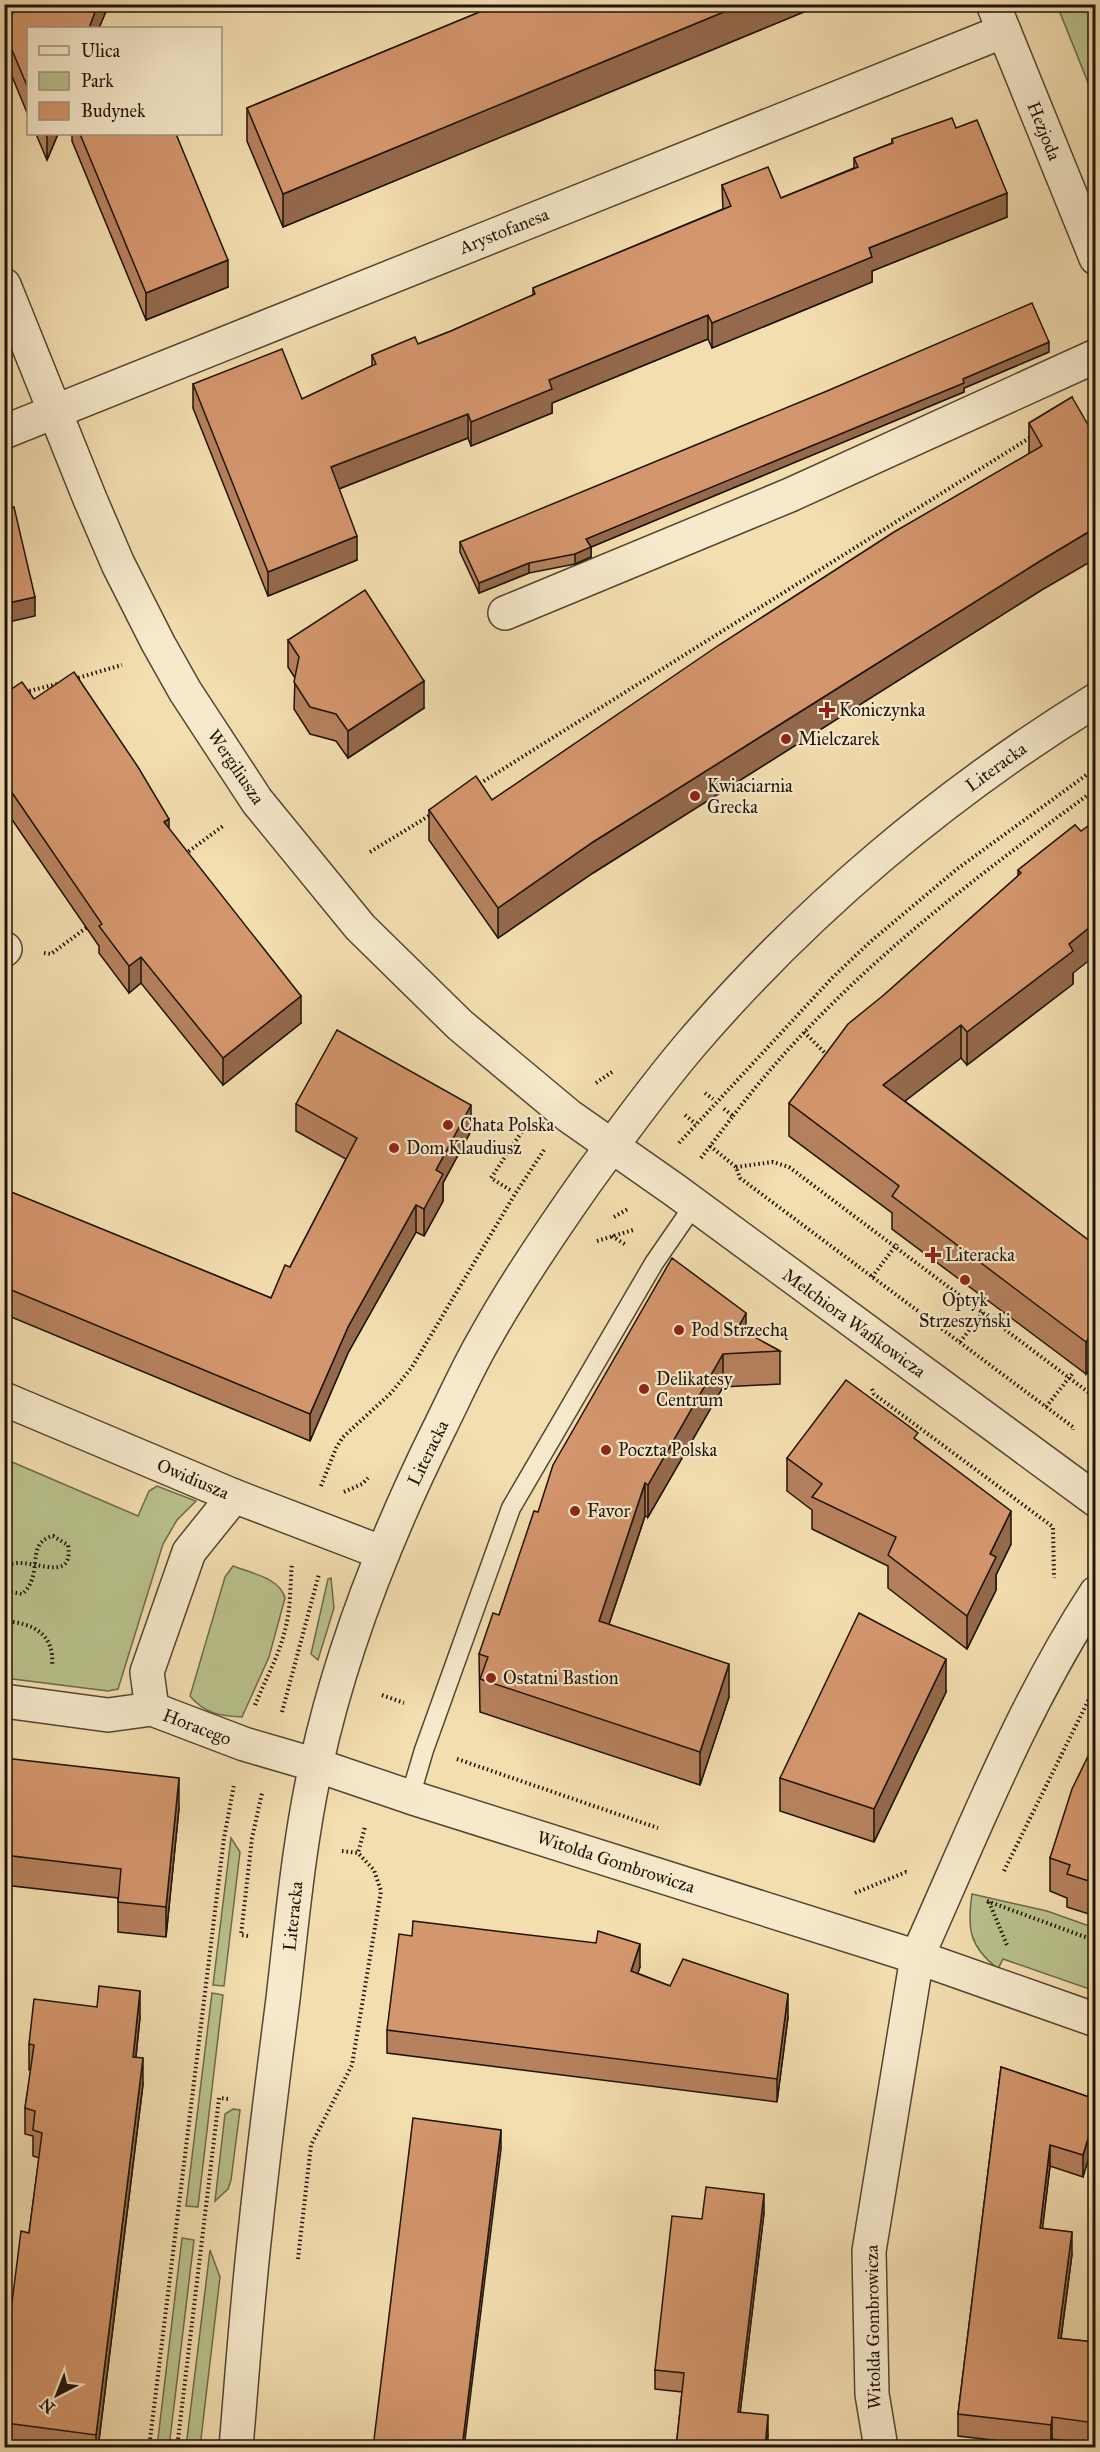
<svg xmlns="http://www.w3.org/2000/svg" width="1100" height="2452" font-family="'IM FELL Great Primer',serif">
<rect width="100%" height="100%" fill="#f3deb0"/>
<filter id="stains"><feTurbulence type="fractalNoise" baseFrequency=".00333" numOctaves="4"/><feColorMatrix values="0 0 0 0 .2 0 0 0 0 .09 0 0 0 0 .02 0 0 0 .5 -.17"/></filter>
<radialGradient id="worn" r=".72"><stop offset=".6" stop-color="#630" stop-opacity="0"/><stop offset="1" stop-color="#630" stop-opacity=".3"/></radialGradient>
<g fill="#b9c28d" stroke="#6c6a4b" stroke-width="1.5">
<polygon points="1057,5 1095,5 1095,100"/>
<polygon points="5,1459 138,1516 149,1491 157,1486 196,1501 177,1520 163,1544 118,1689 108,1691 5,1678"/>
<path d="M233 1566C251 1573 280 1578 285 1598L269 1657 242 1717C221 1716 205 1714 190 1696L225 1577Z"/>
<polygon points="331,1578 334,1608 318,1660 311,1654 328,1579"/>
<polygon points="231,1838 240,1852 224,1986 213,1985"/>
<path d="M972 1894 1047 1911 1095 1928V1991L1003 1959 998 1969C969 1946 967 1929 972 1894Z"/>
<polygon points="212,1993 223,1995 198,2207 186,2206"/>
<polygon points="233,2109 240,2110 231,2180 228,2189 215,2201 225,2114"/>
<polygon points="182,2238 194,2240 169,2447 157,2447"/>
<polygon points="210,2250 220,2277 200,2447 186,2447"/>
</g>
<g fill="none" stroke-linecap="round" stroke-linejoin="round">
<g stroke="#534633" stroke-width="21">
<polyline id="service" points="410,1797 424,1750 511,1508 654,1263 694,1205"/>
</g>
<g stroke="#534633" stroke-width="36">
<g id="minor">
<polyline points="993,4 1096,258"/>
<polyline points="4,285 90,499 118,564 158,643 185,691 257,801 360,927 460,1025 569,1116 676,1191 1096,1500"/>
<polyline points="4,432 1004,31"/>
<polyline points="505,613 790,495 1096,356"/>
<polyline points="4,950 5,949"/>
<polyline points="4,1399 234,1496 383,1553"/>
<path d="M1096 1593C1022 1706 972 1835 917 1957L1096 2020"/>
<polyline points="4,1701 108,1715 152,1709 244,1744 316,1765 410,1797 917,1957 869,2251 872,2394 881,2448"/>
<polyline points="152,1709 147,1672 189,1552 234,1496"/>
</g>
</g>
<g stroke="#534633" stroke-width="36">
<path id="tertiary" d="M236 2448C242 2376 247 2304 255 2233 263 2155 273 2077 283 1999 292 1921 299 1842 316 1765 341 1649 386 1536 439 1429 454 1399 468 1367 485 1338 515 1284 550 1233 585 1183 619 1136 653 1089 691 1044 806 910 945 793 1096 700"/>
</g>
<g stroke="#1e1309" stroke-width="4" stroke-dasharray="1.5 3" stroke-linecap="butt">
<polyline points="74,679 122,665"/>
<polyline points="25,692 61,683"/>
<polyline points="476,786 1031,437"/>
<polyline points="370,852 432,814"/>
<polyline points="185,854 223,826"/>
<polyline points="44,953 51,954 90,925"/>
<polyline points="804,1032 829,1057"/>
<polyline points="596,1083 612,1072"/>
<polyline points="705,1093 713,1099"/>
<polyline points="685,1115 696,1124"/>
<path d="M733 1116C834 983 962 887 1096 789"/>
<polyline points="679,1143 832,978 870,942 957,869 1096,768"/>
<polyline points="710,1146 736,1167 740,1178 1073,1427 1073,1430"/>
<polyline points="701,1158 733,1116 723,1108"/>
<polyline points="736,1167 773,1162 789,1167 1096,1398"/>
<polyline points="510,1190 491,1178 523,1130"/>
<polyline points="614,1217 628,1209"/>
<polyline points="612,1236 626,1245"/>
<polyline points="597,1241 633,1230"/>
<polyline points="872,1277 897,1244"/>
<polyline points="960,1342 985,1310"/>
<polyline points="872,1389 874,1394 1053,1527 1054,1578"/>
<polyline points="1046,1407 1072,1374"/>
<polyline points="321,1486 336,1448 343,1437 391,1393 412,1367 515,1194 544,1150"/>
<polyline points="344,1492 362,1484 368,1478"/>
<path d="M4 1568C22 1550 75 1590 68 1545L53 1536C24 1543 45 1575 22 1594L11 1592 4 1587"/>
<path d="M4 1621C33 1623 55 1634 52 1666"/>
<polyline points="382,1695 404,1703"/>
<path d="M255 1705C265 1680 279 1656 285 1630 291 1608 290 1585 292 1563"/>
<polyline points="282,1712 319,1574"/>
<polyline points="457,1759 658,1828"/>
<polyline points="342,1851 358,1853 365,1827"/>
<polyline points="1004,1871 1096,1685"/>
<polyline points="855,1893 906,1872 909,1873"/>
<polyline points="987,1901 1096,1941"/>
<polyline points="989,1902 1007,1945"/>
<polyline points="248,1936 241,1935 252,1838 262,1793"/>
<polyline points="298,2259 311,2145 352,2065 381,1891 374,1870 358,1853"/>
<polyline points="149,2448 224,1838 234,1785"/>
<polyline points="177,2448 219,2098 229,2099"/>
</g>
<use href="#service" stroke="#f7eacc" stroke-width="18"/>
<use href="#minor" stroke="#f7eacc" stroke-width="33"/>
<use href="#tertiary" stroke="#f7eacc" stroke-width="33"/>
</g>
<g fill="#b6815e" stroke="#1e1309" stroke-width="1.5">
<polygon points="109,4 99,28 28,28 28,115 4,57 4,17 13,13"/>
<polygon points="499,4 823,4 283,227 247,141 247,108"/>
<polygon points="956,128 1007,217 872,271 872,282 712,348 708,339 552,403 552,413 471,446 468,438 339,489 357,560 268,596 193,408 193,384 302,399 372,366 372,355 418,344 451,331 533,295 533,288 723,209 722,185 781,198 854,168 854,158 892,143 892,139"/>
<polygon points="36,134 58,134 47,160"/>
<polygon points="72,134 176,134 228,287 146,320 72,141"/>
<polygon points="1049,352 964,388 964,392 591,547 591,557 575,564 529,573 479,593 460,552 460,542"/>
<polygon points="1072,397 1040,591 593,873 498,938 429,840 429,810 492,800 1029,454 1029,423"/>
<polygon points="288,640 424,708 348,758 336,741 310,734 294,709 295,678 288,667"/>
<polygon points="4,694 34,699 169,829 301,1023 223,1085 141,983 129,993 99,953 99,946 4,808"/>
<polygon points="1075,825 1073,984 967,1065 961,1058 905,1101 1095,1245 1095,1365 1094,1364 1086,1374 892,1229 892,1213 789,1136 789,1103 885,994 1018,876 1018,870"/>
<polygon points="296,1104 471,1131 443,1183 443,1201 424,1236 416,1232 348,1353 310,1441 4,1314 4,1189 271,1298 290,1267 346,1159 296,1131"/>
<polygon points="746,1333 780,1351 780,1384 723,1387 648,1517 645,1516 609,1624 729,1697 700,1785 480,1712 479,1654 499,1615 538,1512"/>
<polygon points="918,1441 1011,1544 996,1575 996,1590 967,1649 888,1588 888,1566 812,1529 812,1510 787,1491 787,1458"/>
<polygon points="946,1692 874,1842 780,1811 780,1778"/>
<polygon points="1095,1742 1095,1916 1067,1907 1067,1898 1050,1891 1050,1858"/>
<polygon points="4,1758 179,1808 166,1937 118,1932 118,1898 4,1885"/>
<polygon points="640,1967 637,1973 670,1986 788,2017 777,2102 387,2053 387,2030"/>
<polygon points="140,2017 136,2057 143,2084 98,2448 6,2448 6,2426 4,2426 4,2366 29,2233 39,2158 33,2156 33,2136 25,2134 25,2108 31,2070 29,2070 29,2044"/>
<polygon points="1001,2067 1095,2099 1083,2177 1050,2166 1042,2229 1072,2254 1061,2339 1095,2342 1095,2444 1052,2439 1051,2447 958,2436 958,2414"/>
<polygon points="764,2213 740,2412 768,2434 767,2448 676,2448 682,2392 655,2389 655,2370 702,2219"/>
</g>
<g fill="#94694c" stroke="#1e1309" stroke-width="1.5">
<polygon points="98,4 109,4 99,28 89,28"/>
<polygon points="743,4 823,4 283,227 283,194"/>
<polygon points="47,134 58,134 47,160"/>
<polygon points="1007,193 1007,217 872,271 872,282 712,348 712,323 869,248"/>
<polygon points="228,260 228,287 146,320 146,293"/>
<polygon points="708,315 708,339 552,403 552,413 471,446 471,422 549,380"/>
<polygon points="1049,342 1049,352 964,388 964,392 591,547 591,557 575,564 575,554 586,539"/>
<polygon points="468,414 468,438 331,492 331,467"/>
<polygon points="1095,528 1095,559 1040,591 593,873 498,938 498,908 593,842 1040,561"/>
<polygon points="357,536 357,560 268,596 268,572"/>
<polygon points="529,563 529,573 479,593 479,583"/>
<polygon points="35,597 35,616 4,623 4,604"/>
<polygon points="424,681 424,708 348,758 348,731"/>
<polygon points="169,819 169,846 164,822"/>
<polygon points="1095,923 1095,956 1073,973 1073,984 967,1065 967,1032 1069,944"/>
<polygon points="141,957 141,983 129,993 129,966"/>
<polygon points="301,996 301,1023 223,1085 223,1058"/>
<polygon points="961,1025 961,1058 883,1118 883,1085"/>
<polygon points="471,1105 471,1131 443,1183 443,1201 424,1236 424,1209 436,1170"/>
<polygon points="416,1205 416,1232 348,1353 310,1441 310,1414 348,1327"/>
<polygon points="746,1313 746,1346 738,1328"/>
<polygon points="1094,1331 1094,1364 1086,1374 1086,1342"/>
<polygon points="723,1354 723,1387 648,1517 648,1485"/>
<polygon points="645,1483 645,1516 599,1654 599,1621"/>
<polygon points="1011,1511 1011,1544 996,1575 996,1590 967,1649 967,1616 990,1554"/>
<polygon points="946,1659 946,1692 874,1842 874,1809"/>
<polygon points="729,1664 729,1697 700,1785 700,1752"/>
<polygon points="179,1778 179,1808 166,1937 166,1907"/>
<polygon points="640,1944 640,1967 631,1994 631,1971"/>
<polygon points="140,1991 140,2017 133,2083 133,2057"/>
<polygon points="788,1994 788,2017 777,2102 777,2079"/>
<polygon points="143,2058 143,2084 98,2448 96,2448 96,2435"/>
<polygon points="1095,2116 1095,2138 1083,2177 1083,2155"/>
<polygon points="501,2130 501,2149 464,2448 462,2448"/>
<polygon points="1050,2145 1050,2166 1040,2250 1040,2228"/>
<polygon points="764,2194 764,2213 738,2431 738,2412"/>
<polygon points="1072,2232 1072,2254 1058,2360 1058,2338"/>
<polygon points="768,2415 768,2434 767,2448 765,2448"/>
<polygon points="1052,2417 1052,2439 1051,2447 1051,2425"/>
</g>
<g fill="#d4966d" stroke="#1e1309" stroke-width="1.5">
<polygon points="17,4 98,4 89,28 28,28 28,88 4,31 4,17 13,13"/>
<polygon points="499,4 743,4 283,194 247,108"/>
<polygon points="952,118 956,128 977,120 1007,193 869,248 872,257 712,323 708,315 549,380 552,389 471,422 468,414 331,467 357,536 268,572 193,384 282,349 302,399 376,364 372,355 415,337 418,344 451,331 535,294 533,288 731,206 722,185 768,167 781,198 858,167 854,158 893,143 892,139"/>
<polygon points="80,134 176,134 228,260 146,293"/>
<polygon points="1032,303 1049,342 963,379 964,383 586,539 591,547 575,554 529,563 479,583 460,542 827,391"/>
<polygon points="1072,397 1095,437 1095,528 1040,561 593,842 498,908 429,810 476,776 492,800 719,645 894,532 1042,446 1029,423"/>
<polygon points="14,507 35,597 4,604 4,509"/>
<polygon points="365,590 424,681 348,731 336,714 310,707 294,682 299,657 288,640"/>
<polygon points="74,672 138,767 169,819 164,822 301,996 223,1058 141,957 129,966 99,926 102,924 4,781 4,694 22,682 34,699"/>
<polygon points="1095,821 1095,923 1069,944 1073,951 967,1032 961,1025 883,1085 1095,1245 1095,1332 1094,1331 1086,1342 892,1196 899,1186 789,1103 848,1024 885,994 1021,873 1018,870 1075,825 1081,831"/>
<polygon points="337,1030 471,1105 436,1170 443,1174 424,1209 416,1205 348,1327 310,1414 4,1287 4,1189 271,1298 285,1265 290,1267 357,1138 296,1104"/>
<polygon points="672,1258 746,1313 738,1328 780,1351 723,1354 648,1485 645,1483 599,1621 729,1664 700,1752 480,1679 488,1657 479,1654 493,1613 499,1615 534,1511 538,1512 553,1465"/>
<polygon points="846,1380 918,1433 914,1438 1011,1511 990,1554 996,1557 967,1616 888,1555 896,1537 812,1497 822,1484 787,1458"/>
<polygon points="859,1613 946,1659 874,1809 780,1778"/>
<polygon points="1095,1742 1095,1883 1067,1874 1070,1865 1050,1858 1072,1789"/>
<polygon points="4,1758 179,1778 166,1907 118,1902 121,1869 4,1855"/>
<polygon points="413,1921 596,1943 598,1931 640,1944 631,1971 670,1986 683,1959 788,1994 777,2079 387,2030 399,1934 412,1936"/>
<polygon points="99,1986 140,1991 133,2057 143,2058 96,2435 6,2423 9,2400 4,2400 4,2366 21,2231 29,2233 42,2133 33,2130 35,2111 25,2108 34,2045 29,2044 34,1999 97,2007"/>
<polygon points="1001,2067 1095,2099 1095,2116 1083,2155 1050,2145 1040,2228 1072,2232 1058,2338 1095,2342 1095,2423 1052,2417 1051,2425 958,2414"/>
<polygon points="413,2118 501,2130 462,2448 373,2448"/>
<polygon points="706,2187 764,2194 738,2412 768,2415 765,2448 676,2448 684,2373 655,2370 672,2216 702,2219"/>
</g>
<g fill="#8f2418" stroke="#f7eacc" stroke-width="2">
<path d="M824 701h6v6h6v6h-6v6h-6v-6h-6v-6h6z"/>
<circle cx="786" cy="739" r="6"/>
<circle cx="695" cy="796" r="6"/>
<circle cx="448" cy="1125" r="6"/>
<circle cx="394" cy="1148" r="6"/>
<path d="M930 1246h6v6h6v6h-6v6h-6v-6h-6v-6h6z"/>
<circle cx="965" cy="1280" r="6"/>
<circle cx="679" cy="1330" r="6"/>
<circle cx="644" cy="1389" r="6"/>
<circle cx="606" cy="1450" r="6"/>
<circle cx="575" cy="1511" r="6"/>
<circle cx="491" cy="1678" r="6"/>
</g>
<g text-anchor="middle" stroke-width="4.5" stroke-linejoin="round" paint-order="stroke">
<g font-size="18" fill="#1e1309" stroke="#f7eacc">
<text transform="translate(1044 131) rotate(68)" y="6">Hezjoda</text>
<text transform="translate(504 231) rotate(-22)" y="6">Arystofanesa</text>
<text transform="translate(236 767) rotate(56)" y="6">Wergiliusza</text>
<text transform="translate(996 767) rotate(-36)" y="6">Literacka</text>
<text transform="translate(854 1323) rotate(36)" y="6">Melchiora Wańkowicza</text>
<text transform="translate(428 1453) rotate(-64)" y="6">Literacka</text>
<text transform="translate(193 1479) rotate(23)" y="6">Owidiusza</text>
<text transform="translate(197 1727) rotate(21)" y="6">Horacego</text>
<text transform="translate(616 1862) rotate(18)" y="6">Witolda Gombrowicza</text>
<text transform="translate(293 1916) rotate(-84)" y="6">Literacka</text>
<text transform="translate(873 2327) rotate(-91)" y="6">Witolda Gombrowicza</text>
</g>
<g font-size="18" fill="#1e1309" stroke="#f7eacc" text-anchor="start">
<text x="839" y="716">Koniczynka</text>
<text x="798" y="745">Mielczarek</text>
<text x="707" y="792">Kwiaciarnia<tspan x="707" dy="21">Grecka</tspan></text>
<text x="460" y="1131">Chata Polska</text>
<text x="406" y="1154">Dom Klaudiusz</text>
<text x="945" y="1261">Literacka</text>
<text x="965" y="1306" text-anchor="middle">Optyk<tspan x="965" dy="21">Strzeszyński</tspan></text>
<text x="691" y="1336">Pod Strzechą</text>
<text x="656" y="1385">Delikatesy<tspan x="656" dy="21">Centrum</tspan></text>
<text x="618" y="1456">Poczta Polska</text>
<text x="587" y="1517">Favor</text>
<text x="503" y="1684">Ostatni Bastion</text>
</g>
</g>
<rect width="1100" height="2452" fill="none" stroke="#f3deb0" stroke-width="24"/>
<rect x="6" y="6" width="1088" height="2440" fill="none" stroke="#1e1309" stroke-width="3"/>
<rect x="12" y="12" width="1076" height="2428" fill="none" stroke="#1e1309" stroke-width="1.5"/>
<rect x="27" y="27" width="195" height="108" fill="#f7eacc" stroke="#a0947e" stroke-width="1.5"/>
<rect x="39" y="46" width="30" height="9" fill="#f7eacc" stroke="#a0947e" stroke-width="1.5"/>
<text x="81" y="57" font-size="18" fill="#1e1309">Ulica</text>
<rect x="39" y="72" width="30" height="18" fill="#b9c28d" stroke="#a0947e" stroke-width="1.5"/>
<text x="81" y="87" font-size="18" fill="#1e1309">Park</text>
<rect x="39" y="102" width="30" height="18" fill="#d4966d" stroke="#a0947e" stroke-width="1.5"/>
<text x="81" y="117" font-size="18" fill="#1e1309">Budynek</text>
<g transform="translate(57 2395) rotate(222)" stroke="#f7eacc" stroke-width="4.5" paint-order="stroke">
<path d="M0-4.5L10 22L0 15L-10 22Z" fill="#1e1309"/>
<text y="-9" font-size="16" font-weight="bold" text-anchor="middle" fill="#1e1309">N</text>
</g>
<rect width="100%" height="100%" filter="url(#stains)"/>
<rect width="100%" height="100%" fill="url(#worn)"/>
</svg>
